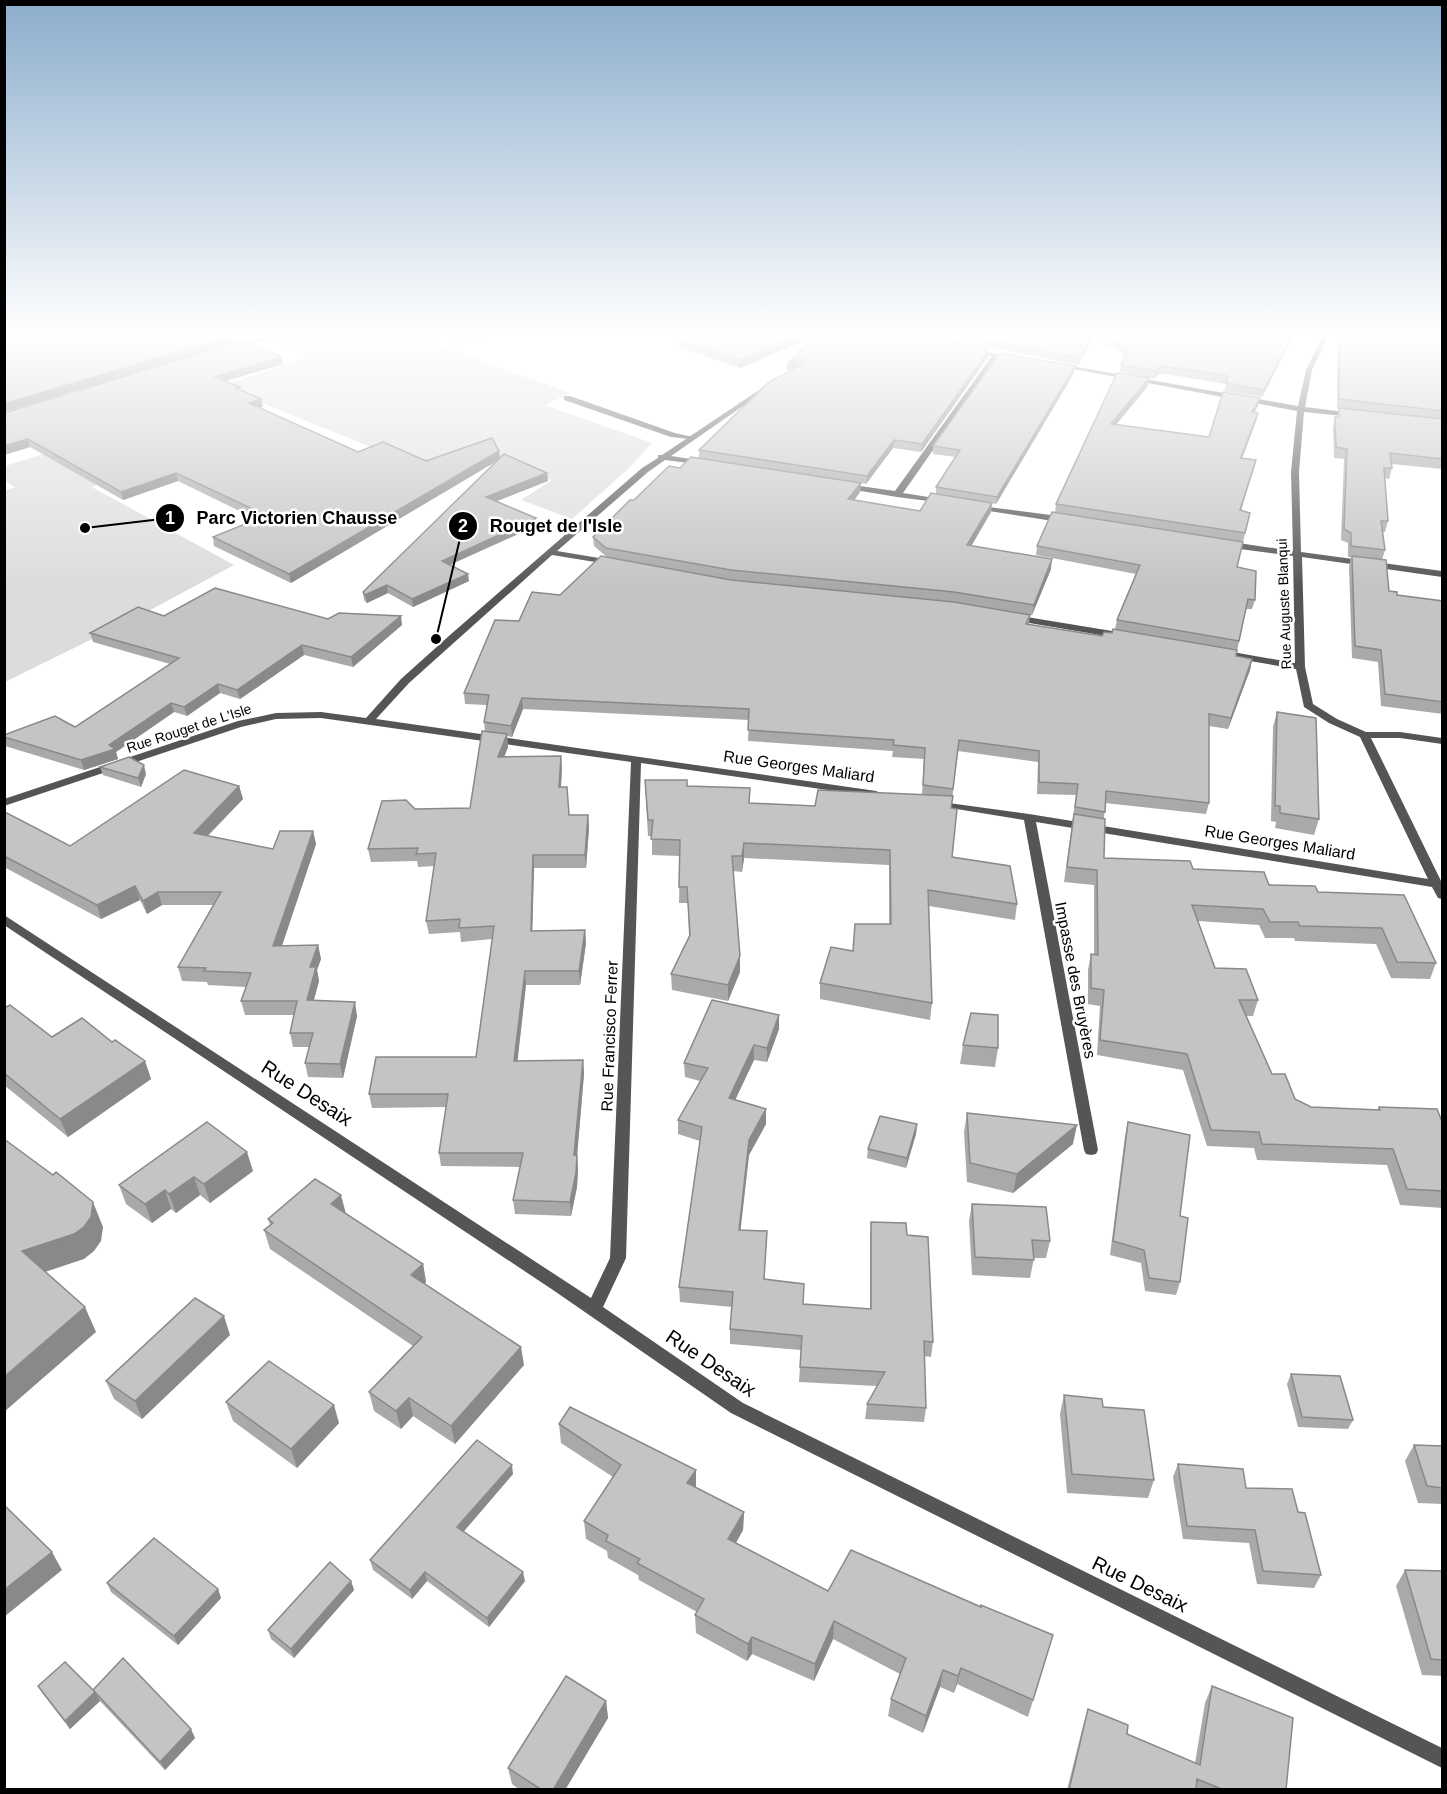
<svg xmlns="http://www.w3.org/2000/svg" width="1447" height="1794" font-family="Arial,sans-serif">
<rect width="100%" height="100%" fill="#fff"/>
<g fill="#dcdcdc">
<polygon points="286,337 417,337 570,393 545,405 652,443 629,468 572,519 521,500 552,480 477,451 425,469 221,386 308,357 273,341"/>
<polygon points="62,448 117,477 92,487 234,565 139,616 5,682 4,491 15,487 5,481 5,466"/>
</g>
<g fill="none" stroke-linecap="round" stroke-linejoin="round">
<polygon fill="#555" fill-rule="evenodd" points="564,396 570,396 675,433 693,437 689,439 671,437 564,400"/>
<g fill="#555" fill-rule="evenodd">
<polygon points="262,337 273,337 236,349 233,347"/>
<polygon points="1322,337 1328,337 1312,370 1305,407 1353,413 1357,415 1353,417 1304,412 1299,472 1301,552 1442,571 1442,577 1302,557 1305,667 1313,704 1337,719 1366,732 1400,732 1442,738 1442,744 1400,738 1371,738 1442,883 1442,899 1438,898 1432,887 1036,822 1098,1150 1096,1154 1091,1155 1086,1154 1084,1150 1024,820 938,806 934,805 932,803 934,801 1029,814 1428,879 1360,737 1329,723 1304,707 1296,669 1221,656 1216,653 1221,650 1295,663 1293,556 1225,547 1221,544 1225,541 1293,551 1291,472 1297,411 1057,366 1060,364 1298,406 1306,370"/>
<polygon points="974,349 1016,358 1013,360 998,357 903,493 941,499 945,501 944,503 897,497 843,488 842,486 846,484 895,491 992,356 972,352 971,351"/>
<polygon points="774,380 779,381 671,456 704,461 704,465 665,460 648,472 557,551 611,560 614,561 614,565 552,555 409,683 376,719 876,791 882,794 876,797 641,763 626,1258 603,1307 743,1403 1442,1748 1442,1768 731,1413 553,1290 4,925 4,915 591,1298 610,1258 631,762 321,718 276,719 241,727 4,806 4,799 238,721 276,713 321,712 366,718 401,679 450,635 642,468 658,458 658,455 662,455"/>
<polygon points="973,505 1066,517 1070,520 1066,523 976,509 972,507"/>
<polygon points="1014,615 1118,632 1123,635 1118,638 1011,620 1009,618"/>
</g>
</g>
<g fill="#a9a9a9">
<polygon points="451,337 487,337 469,343"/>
<polygon points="672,337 813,337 740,368 678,347 678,340 680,340"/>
<polygon points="814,337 988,357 921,452 893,448 866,484 861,483 860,492 854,500 920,511 936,494 936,487 956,457 933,454 933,446 1074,373 996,504 992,503 991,512 971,546 1051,569 1032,615 1030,615 1029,624 1102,636 1112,633 1115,629 1117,620 1136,574 1036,555 1037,546 1055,513 1056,504 1117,373 1148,386 1116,424 1209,437 1258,406 1254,412 1258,413 1256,421 1242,458 1256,460 1241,511 1250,513 1237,567 1255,600 1252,609 1246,609 1236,656 1252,659 1250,670 1228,729 1209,726 1209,803 1206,814 1105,803 1104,819 1104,858 1193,869 1269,885 1318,892 1404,895 1436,963 1430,979 1391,978 1376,944 1295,941 1294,938 1265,938 1259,925 1198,921 1215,968 1258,1000 1253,1016 1246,1016 1272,1074 1295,1099 1311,1107 1377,1110 1379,1107 1443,1124 1443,1208 1400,1205 1387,1165 1257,1160 1254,1148 1207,1146 1183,1070 1097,1055 1100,1006 1088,1004 1088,970 1091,954 1094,954 1094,885 1064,882 1076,795 1037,794 1038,762 958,751 951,808 952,857 1017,904 1015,920 929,906 932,1003 930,1020 820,999 820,983 853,951 889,924 889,865 744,858 742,872 733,871 740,972 728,1001 672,990 671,974 689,936 688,903 679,903 680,856 652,855 652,836 648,836 645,780 687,786 750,788 749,803 815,806 922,795 924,759 892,757 893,751 748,741 749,720 523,709 512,737 507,736 508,747 504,757 562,768 561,787 569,815 588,815 589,828 586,868 534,868 532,931 585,930 586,943 580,985 526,985 517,1061 583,1060 584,1074 577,1155 578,1169 577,1187 571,1216 515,1214 513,1200 520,1167 441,1166 439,1153 446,1107 372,1108 369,1094 476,1057 492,939 461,942 460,932 429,934 426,921 434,866 418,867 417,861 371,862 368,849 415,809 470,808 485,731 484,722 487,705 465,704 464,693 519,621 560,595 607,557 594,546 593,537 634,500 680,468 699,458 699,450 799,366 787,371 787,364"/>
<polygon points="937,337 1293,337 1262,397 1224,391 1226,384 1166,374 1158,374 1155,379 1120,372 1121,365 1126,355 1094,338 1078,365"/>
<polygon points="1337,337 1443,337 1443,469 1391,464 1392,468 1389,479 1385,478 1388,521 1385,532 1383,532 1385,550 1382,560 1389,591 1397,595 1443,601 1443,714 1381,706 1378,662 1352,658 1349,567 1351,557 1348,557 1348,543 1341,540 1344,459 1334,458 1333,427 1339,409 1337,408"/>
<polygon points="283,364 226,381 241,390 261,399 263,407 259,408 358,452 426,461 499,451 500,459 547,473 548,481 495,501 536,518 536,526 450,565 469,581 413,607 388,593 367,603 364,600 363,592 497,461 291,583 214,546 213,537 257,520 256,519 178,481 123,500 30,447 4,455 4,413"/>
<polygon points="164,616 328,619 402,625 353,667 304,655 240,699 220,693 187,716 174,712 116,752 118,759 84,770 5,746 4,735 75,727 170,664 93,642 90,633"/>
<polygon points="1277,712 1319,819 1314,835 1275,828 1276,822 1271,821 1273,727"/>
<polygon points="100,767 146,774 141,787 103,775"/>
<polygon points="239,786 243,799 208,836 273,849 313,831 316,844 282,946 318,945 321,959 317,970 319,981 314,1000 357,1016 343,1078 308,1077 305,1063 309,1047 293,1047 290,1033 294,1015 245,1015 241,1001 246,987 208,985 207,982 182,981 178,967 213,905 162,905 147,914 140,900 101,919 4,867 4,814 70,846"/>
<polygon points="4,1008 52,1037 112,1042 145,1061 151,1079 68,1137 4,1085"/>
<polygon points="779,1015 779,1029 767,1062 754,1060 735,1100 766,1124 749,1155 740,1230 767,1231 764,1279 803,1304 870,1309 870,1237 871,1222 907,1235 933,1342 931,1357 924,1356 926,1408 924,1422 865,1419 867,1404 877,1386 799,1382 801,1350 730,1344 730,1329 732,1307 680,1302 679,1287 700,1141 678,1134 678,1120 700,1081 685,1077 684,1063"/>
<polygon points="963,1045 998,1048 995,1067 960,1064"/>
<polygon points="967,1113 1073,1144 1013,1193 967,1182 964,1132"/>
<polygon points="1128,1122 1180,1282 1176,1295 1145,1291 1141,1263 1110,1255 1125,1136"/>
<polygon points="917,1124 916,1134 906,1168 867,1158 868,1149"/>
<polygon points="253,1171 210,1203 200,1195 176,1213 171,1209 152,1223 126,1204 119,1185"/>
<polygon points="972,1204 1050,1241 1046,1258 1034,1258 1030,1278 972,1275 969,1221"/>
<polygon points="346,1214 423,1264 426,1282 425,1284 524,1365 455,1444 413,1416 401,1429 374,1411 369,1392 413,1346 270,1249 264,1230 270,1225 268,1219"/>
<polygon points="230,1335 142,1419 114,1399 106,1381"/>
<polygon points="1291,1374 1353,1420 1348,1429 1298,1427 1287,1384"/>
<polygon points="1064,1395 1103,1407 1154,1480 1148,1498 1067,1493 1060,1414"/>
<polygon points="226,1402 339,1423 297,1468 233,1421"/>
<polygon points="559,1424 696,1470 696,1487 744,1512 743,1530 736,1543 828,1591 981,1607 1053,1635 1028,1717 957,1684 954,1693 940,1687 923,1733 888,1716 891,1699 900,1674 833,1639 814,1681 752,1654 747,1661 696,1633 695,1615 697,1612 639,1580 638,1575 608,1558 607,1551 586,1539 584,1521 613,1477 561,1443"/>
<polygon points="1414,1445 1443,1446 1443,1504 1418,1503 1405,1461"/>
<polygon points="1178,1464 1246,1488 1321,1575 1314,1588 1257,1584 1249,1543 1183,1539 1173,1477"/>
<polygon points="513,1474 463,1532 525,1581 489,1627 427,1581 412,1599 373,1570 370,1560"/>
<polygon points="1405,1570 1443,1571 1443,1676 1422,1675 1396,1586"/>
<polygon points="351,1581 354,1590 294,1658 271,1639 268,1630"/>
<polygon points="107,1583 218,1589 221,1598 178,1645 111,1592"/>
<polygon points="38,1686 93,1690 195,1738 165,1770 100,1701 70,1729 43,1694"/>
<polygon points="1212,1686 1286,1790 1067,1790 1083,1726 1088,1709 1127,1734 1195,1763 1205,1703"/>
<polygon points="606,1701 608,1718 565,1790 520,1790 512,1784 508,1768"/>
</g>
<g fill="#898989">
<polygon points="228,337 233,337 235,343 4,412 4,404"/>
<polygon points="468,337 487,337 469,343"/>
<polygon points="796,337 813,337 740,368 740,360"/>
<polygon points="1092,337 1094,337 1078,365 1079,358"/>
<polygon points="1291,337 1293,337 1262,397 1264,390"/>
<polygon points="989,350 988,357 921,452 922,444"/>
<polygon points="282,357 283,364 216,384 214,377"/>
<polygon points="799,358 798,366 787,371 787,364"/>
<polygon points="1075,366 1074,373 996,504 997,497"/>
<polygon points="1160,367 1158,374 1155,379 1156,371"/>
<polygon points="1149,378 1148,386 1110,432 1111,424"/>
<polygon points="1260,398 1258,406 1250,420 1252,412"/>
<polygon points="261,399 263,407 250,411 249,403"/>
<polygon points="1258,413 1256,421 1239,466 1241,458"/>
<polygon points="28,439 30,447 4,455 4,446"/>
<polygon points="894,440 893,448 866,484 867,476"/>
<polygon points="499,451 500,459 291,583 289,574"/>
<polygon points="176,473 178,481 123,500 121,492"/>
<polygon points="547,473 548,481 487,505 486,497"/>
<polygon points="861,483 860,492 848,509 848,499"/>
<polygon points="992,503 991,512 966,555 967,545"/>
<polygon points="536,518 536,526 442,568 442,561"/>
<polygon points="1052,559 1051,569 1032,615 1034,605"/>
<polygon points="468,574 469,581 413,607 412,599"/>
<polygon points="387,585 388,593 367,603 365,595"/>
<polygon points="401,616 402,625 353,667 351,657"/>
<polygon points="302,645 304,655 240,699 237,690"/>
<polygon points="1252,659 1250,670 1228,729 1231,718"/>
<polygon points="218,684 220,693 187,716 184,707"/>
<polygon points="522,698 523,709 512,737 511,726"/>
<polygon points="171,703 174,712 116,752 118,759 84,770 81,760 109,745"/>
<polygon points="507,734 508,747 499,770 498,757"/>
<polygon points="561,756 562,768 560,800 559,787"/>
<polygon points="144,765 146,774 141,787 138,778"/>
<polygon points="239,786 243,799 197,846 194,833"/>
<polygon points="588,815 589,828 586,868 585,855"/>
<polygon points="313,831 316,844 277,960 273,946"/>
<polygon points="744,843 744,858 742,872 742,856"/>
<polygon points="533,855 534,868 532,944 531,931"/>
<polygon points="135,886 140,900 101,919 97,905"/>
<polygon points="158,892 162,905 147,914 143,901"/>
<polygon points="585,930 586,943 580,985 579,971"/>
<polygon points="318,945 321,959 317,970 319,981 310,1014 307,1000 310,967"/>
<polygon points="740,956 740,972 728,1001 728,985"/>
<polygon points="525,971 526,985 516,1075 514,1061"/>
<polygon points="355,1002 357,1016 343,1078 340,1064"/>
<polygon points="779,1015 779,1029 767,1062 767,1048"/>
<polygon points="754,1045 754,1060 729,1113 729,1098"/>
<polygon points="583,1060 584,1074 576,1168 574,1155"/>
<polygon points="145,1061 151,1079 68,1137 60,1119"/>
<polygon points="766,1109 766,1124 749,1155 739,1244 739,1230 749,1140"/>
<polygon points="917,1124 916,1134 906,1168 907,1158"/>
<polygon points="1077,1125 1073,1144 1013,1193 1017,1174"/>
<polygon points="247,1152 253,1171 210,1203 204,1184"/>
<polygon points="577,1155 578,1169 577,1187 571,1216 570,1202"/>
<polygon points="194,1177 200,1195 176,1213 169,1194"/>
<polygon points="165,1190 171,1209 152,1223 145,1204"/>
<polygon points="341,1195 346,1214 331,1204"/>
<polygon points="93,1202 103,1227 101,1241 94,1251 84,1259 33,1276 22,1251"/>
<polygon points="423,1264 426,1282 415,1293 411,1275"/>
<polygon points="85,1307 96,1332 4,1412 4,1377"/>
<polygon points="224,1316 230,1335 142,1419 135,1401"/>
<polygon points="521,1347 524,1365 455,1444 451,1426"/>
<polygon points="409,1398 413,1416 401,1429 396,1411"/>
<polygon points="334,1405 339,1423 297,1468 291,1449"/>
<polygon points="512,1465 513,1474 459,1537 457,1527"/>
<polygon points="696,1470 696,1487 687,1483"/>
<polygon points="744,1512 743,1530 728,1556 728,1539"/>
<polygon points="52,1552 62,1570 4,1617 4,1590"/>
<polygon points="425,1572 427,1581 412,1599 410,1590"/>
<polygon points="523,1572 525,1581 489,1627 487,1618"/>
<polygon points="351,1581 354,1590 294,1658 291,1649"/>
<polygon points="218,1589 221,1598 178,1645 174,1636"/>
<polygon points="834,1621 833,1639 814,1681 815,1664"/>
<polygon points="752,1637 752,1654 747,1661 748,1644"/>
<polygon points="961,1668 957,1684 954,1693 958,1676"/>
<polygon points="943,1670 940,1687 923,1733 926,1716"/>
<polygon points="95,1692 100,1701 70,1729 65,1721"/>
<polygon points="606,1701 608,1718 565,1790 553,1790"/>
<polygon points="191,1729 195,1738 165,1770 160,1762"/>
</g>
<g fill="#c4c4c4" stroke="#898989" stroke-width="1.5">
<polygon points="4,337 228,337 4,404"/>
<polygon points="686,337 796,337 740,360 678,340"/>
<polygon points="814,337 934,337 989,350 922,444 894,440 867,476 699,450 769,382 804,364 805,360 799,358 787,364"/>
<polygon points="974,337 1092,337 1079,358"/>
<polygon points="1108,337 1291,337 1264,390 1226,383 1228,376 1168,367 1160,367 1156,371 1121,365 1129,348"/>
<polygon points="1340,337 1443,337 1443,411 1339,399"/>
<polygon points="244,340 282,357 214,377 240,387 236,388 261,399 249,403 358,452 383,442 426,461 492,438 499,451 289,574 213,537 262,517 256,515 261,513 176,473 121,492 28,439 4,446 4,413"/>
<polygon points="1000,353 1075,366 997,497 936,487 960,450 933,446"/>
<polygon points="1117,373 1149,378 1111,424 1209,437 1223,392 1260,398 1252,412 1258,413 1241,458 1256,460 1240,510 1250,513 1245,533 1056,504"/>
<polygon points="1339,408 1443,419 1443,459 1390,453 1392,468 1384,468 1388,521 1381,521 1385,550 1351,546 1351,533 1344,529 1347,449 1336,447 1335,417 1339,417"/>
<polygon points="504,454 547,473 486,497 536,518 442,561 468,574 412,599 387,585 365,595 363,592"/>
<polygon points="691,457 861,483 848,499 920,511 931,493 992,503 967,545 1052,559 1034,605 954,592 731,570 606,548 593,537 630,500 634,500 669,466 680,468"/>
<polygon points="1052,512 1243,542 1237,567 1256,571 1255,600 1248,599 1239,641 1117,620 1140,565 1037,546"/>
<polygon points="601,556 731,580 954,602 1030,615 1026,624 1102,636 1104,632 1112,633 1113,629 1237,650 1236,656 1252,659 1231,718 1209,714 1209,803 1106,791 1105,812 1075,807 1078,784 1039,782 1039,751 959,740 953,789 923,785 925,748 893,745 894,740 748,730 749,709 522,698 511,726 484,722 489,695 464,693 495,620 519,621 532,592 560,595"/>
<polygon points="1352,556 1386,560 1389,591 1397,592 1397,595 1443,601 1443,702 1385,694 1381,650 1355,646"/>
<polygon points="215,588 328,619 339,613 401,616 351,657 302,645 237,690 218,684 184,707 171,703 109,745 115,749 81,760 4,737 4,735 55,716 75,727 179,658 90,633 138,607 164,616"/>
<polygon points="1277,712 1316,718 1319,819 1280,813 1280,806 1275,806"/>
<polygon points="482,731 507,734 498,757 561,756 559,787 567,787 569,815 588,815 585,855 533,855 531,931 585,930 579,971 525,971 514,1061 583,1060 574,1155 577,1155 576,1173 570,1202 513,1200 523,1153 439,1153 448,1094 369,1094 376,1057 476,1057 494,926 459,928 460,919 426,921 436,853 416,854 418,848 368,849 382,801 406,800 415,809 470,808"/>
<polygon points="129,757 144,765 138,778 100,767"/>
<polygon points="184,770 239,786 194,833 273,849 280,831 313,831 273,946 318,945 310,967 316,967 307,1000 355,1002 340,1064 305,1063 313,1033 290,1033 297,1001 241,1001 251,973 204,971 206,968 178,967 221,892 158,892 143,901 135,886 97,905 4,856 4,814 7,813 70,846"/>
<polygon points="645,780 687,780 687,786 750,788 749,803 815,806 818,790 953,796 951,808 957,809 952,857 1010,866 1017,904 928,890 932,1003 820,983 831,947 853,951 855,924 891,924 890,850 744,843 742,856 732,856 740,956 728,985 671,974 690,935 687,887 679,887 680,840 651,839 653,820 648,820"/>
<polygon points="1074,814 1105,819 1104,858 1190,861 1193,869 1264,872 1269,885 1315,886 1318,892 1404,895 1436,963 1397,962 1382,928 1300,926 1298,922 1270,922 1263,909 1192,905 1215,968 1246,969 1258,1000 1239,1000 1272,1074 1285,1074 1295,1099 1311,1107 1380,1110 1379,1107 1437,1109 1443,1124 1443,1191 1407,1189 1393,1149 1262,1144 1259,1132 1211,1130 1187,1054 1100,1040 1104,990 1091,988 1091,954 1098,955 1097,870 1067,867"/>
<polygon points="712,1000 779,1015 767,1048 754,1045 729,1098 766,1109 749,1140 739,1230 767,1231 764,1279 804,1284 803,1304 871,1309 871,1222 906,1223 907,1235 928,1237 933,1342 924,1341 926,1408 867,1404 885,1372 800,1367 802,1336 730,1329 733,1292 679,1287 702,1127 678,1120 708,1068 684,1063"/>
<polygon points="10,1005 52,1037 82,1018 112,1042 115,1040 145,1061 60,1119 4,1073 4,1008"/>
<polygon points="971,1013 998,1015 998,1048 963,1045"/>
<polygon points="967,1113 1077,1125 1017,1174 970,1163"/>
<polygon points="880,1116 917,1124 907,1158 868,1149"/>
<polygon points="207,1122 247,1152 204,1184 194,1177 169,1194 165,1190 145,1204 119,1185"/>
<polygon points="1128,1122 1190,1135 1180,1216 1188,1218 1180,1282 1149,1278 1144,1250 1113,1241"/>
<polygon points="4,1139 53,1175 56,1172 93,1202 91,1217 84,1227 74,1234 22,1251 85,1307 4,1377"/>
<polygon points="315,1179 341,1195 331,1204 423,1264 411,1275 521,1347 451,1426 409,1398 396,1411 369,1392 422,1337 264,1230 273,1223 268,1219"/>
<polygon points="972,1204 1046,1207 1050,1241 1032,1240 1034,1260 975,1257"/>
<polygon points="195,1298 224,1316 135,1401 106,1381"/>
<polygon points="269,1361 334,1405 291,1449 226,1402"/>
<polygon points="1291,1374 1340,1376 1353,1420 1302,1417"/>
<polygon points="1064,1395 1102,1399 1103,1407 1144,1410 1154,1480 1072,1474"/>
<polygon points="570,1407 696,1470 687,1483 744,1512 728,1539 828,1591 851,1550 981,1607 981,1605 1053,1635 1033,1700 961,1668 958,1676 943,1670 926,1716 891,1699 906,1658 834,1621 815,1664 752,1637 748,1644 695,1615 704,1599 637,1563 640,1559 606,1541 608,1535 584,1521 621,1465 559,1424"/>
<polygon points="477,1440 512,1465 457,1527 523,1572 487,1618 425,1572 410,1590 370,1560"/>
<polygon points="1414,1445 1443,1446 1443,1488 1427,1486"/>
<polygon points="1178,1464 1243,1469 1246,1488 1292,1489 1298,1512 1305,1513 1321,1575 1263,1571 1255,1530 1187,1526"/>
<polygon points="4,1505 52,1552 4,1590"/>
<polygon points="154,1538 218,1589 174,1636 107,1583"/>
<polygon points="330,1562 351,1581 291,1649 268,1630"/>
<polygon points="1405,1570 1443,1571 1443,1660 1431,1659"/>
<polygon points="123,1658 191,1729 160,1762 93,1690"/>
<polygon points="65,1662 95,1692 65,1721 38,1686"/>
<polygon points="566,1676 606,1701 553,1790 542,1790 508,1768"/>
<polygon points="1212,1686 1293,1718 1286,1790 1224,1790 1197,1779 1196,1790 1069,1790 1088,1709 1128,1725 1127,1734 1200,1765"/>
</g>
<linearGradient id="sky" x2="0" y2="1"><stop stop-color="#8cadcc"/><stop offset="0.57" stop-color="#fff"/><stop offset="1" stop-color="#fff" stop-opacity="0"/></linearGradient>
<rect width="1447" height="588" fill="url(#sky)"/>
<g text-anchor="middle" stroke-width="5" stroke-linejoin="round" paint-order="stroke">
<g font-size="14" fill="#000" stroke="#fff">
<text transform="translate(1284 604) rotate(-92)" y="5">Rue Auguste Blanqui</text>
<text transform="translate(189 728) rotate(-18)" y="5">Rue Rouget de L'Isle</text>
</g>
<g font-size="16" fill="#000" stroke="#fff">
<text transform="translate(799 766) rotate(8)" y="6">Rue Georges Maliard</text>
<text transform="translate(1280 842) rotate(9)" y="6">Rue Georges Maliard</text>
<text transform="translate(1076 980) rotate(79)" y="6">Impasse des Bruyères</text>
<text transform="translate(609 1036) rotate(-88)" y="6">Rue Francisco Ferrer</text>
</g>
<g font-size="20" fill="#000" stroke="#fff">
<text transform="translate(307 1093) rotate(33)" y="7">Rue Desaix</text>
<text transform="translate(711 1363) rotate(34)" y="7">Rue Desaix</text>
<text transform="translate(1140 1584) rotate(26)" y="7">Rue Desaix</text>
</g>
</g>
<path fill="none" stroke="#000" stroke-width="2" d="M85 528L170 518M436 639L463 526"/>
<g fill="#000" stroke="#fff" stroke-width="2">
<circle cx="85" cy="528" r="6"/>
<circle cx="436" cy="639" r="6"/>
<circle cx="170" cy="518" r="15"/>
<circle cx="463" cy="526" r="15"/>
</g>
<g font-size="18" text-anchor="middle" font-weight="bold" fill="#fff">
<text x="170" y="524">1</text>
<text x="463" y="532">2</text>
</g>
<g font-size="18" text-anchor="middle" font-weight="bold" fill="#000" stroke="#fff" stroke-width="5" stroke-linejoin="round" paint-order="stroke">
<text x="297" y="524">Parc Victorien Chausse</text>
<text x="556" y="532">Rouget de l'Isle</text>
</g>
<rect width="1447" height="1794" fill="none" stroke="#000000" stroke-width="12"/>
</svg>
